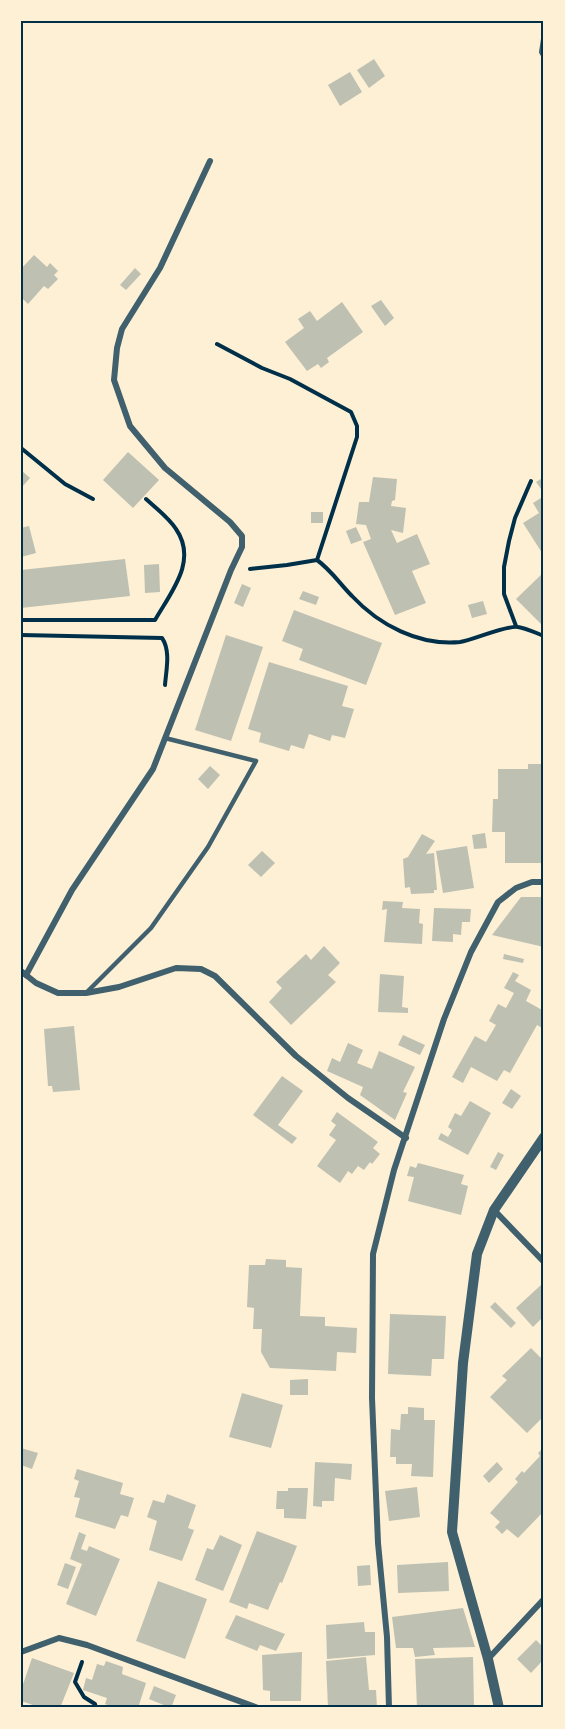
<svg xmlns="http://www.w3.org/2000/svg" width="565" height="1729" font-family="Jost,sans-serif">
<rect width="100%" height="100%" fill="#fdf0d5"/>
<g fill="#bec0b2">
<polygon points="374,59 385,76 369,88 357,70"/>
<polygon points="350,72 362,92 340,106 328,85"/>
<polygon points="34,255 47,267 50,263 58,271 54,275 58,279 48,289 44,286 28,304 21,297 21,269"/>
<polygon points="135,268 141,274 126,290 120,285"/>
<polygon points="381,300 394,318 385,326 371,306"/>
<polygon points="342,302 363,332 327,358 329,362 321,368 318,364 307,371 285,342 304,328 298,319 310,311 317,321"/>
<polygon points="128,452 159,480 133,508 103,480"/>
<polygon points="21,470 30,478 21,488"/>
<polygon points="373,477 397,479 395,500 392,501 391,506 406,508 403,533 391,530 397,543 417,534 430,564 412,571 426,603 395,615 363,542 371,539 366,525 356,524 359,502 369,502"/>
<polygon points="544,477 544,493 536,482"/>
<polygon points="544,496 544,556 523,523 539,513 533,503"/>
<rect x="311" y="512" width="12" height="11"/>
<polygon points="29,526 36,553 21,557 21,528"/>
<polygon points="356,527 362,540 351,544 346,531"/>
<polygon points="125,559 130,596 21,608 21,570"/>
<polygon points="159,564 160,592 145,593 144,565"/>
<polygon points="544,572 544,621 541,624 516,599"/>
<polygon points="242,584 251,588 243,607 234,603"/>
<polygon points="303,591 319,597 316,605 299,599"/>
<polygon points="483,601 487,614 472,618 468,605"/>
<polygon points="294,610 382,643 366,685 299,660 303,649 282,641"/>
<polygon points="226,635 263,647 231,741 195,730"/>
<polygon points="269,662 348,686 342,706 354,709 345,738 332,735 330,741 309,734 304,749 291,745 289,751 259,742 261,733 248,729"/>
<polygon points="528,764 544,764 544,863 505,863 505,832 492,832 493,799 498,799 498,769 528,769"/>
<polygon points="210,766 220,775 208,789 198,779"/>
<polygon points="485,833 487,848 474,849 472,835"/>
<polygon points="422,834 435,841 426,854 434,853 437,890 434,890 434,893 411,894 410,887 405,888 403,859 408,857"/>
<polygon points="467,846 474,888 443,893 436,851"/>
<polygon points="262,851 275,863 261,877 248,865"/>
<polygon points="521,897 544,897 544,947 492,935"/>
<polygon points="383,901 403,902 402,908 420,909 419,923 423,924 422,944 384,942 387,909 382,910"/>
<polygon points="434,908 471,909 470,922 462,922 461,935 453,934 453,942 432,941"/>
<polygon points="324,946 340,963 328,975 336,982 291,1025 269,1002 282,988 276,982 306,954 311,960"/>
<polygon points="504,954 524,959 523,963 503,959"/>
<polygon points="513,972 519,975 515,981 531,990 526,1001 544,1011 544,1029 537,1025 510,1073 504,1070 497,1081 471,1067 463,1083 452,1077 475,1036 486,1042 496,1025 489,1021 498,1004 506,1008 514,993 504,988"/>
<polygon points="380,974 404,976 402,1007 408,1008 408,1013 378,1012"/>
<polygon points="74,1026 80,1090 53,1092 52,1086 48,1086 44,1029"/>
<polygon points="403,1035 425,1045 420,1055 398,1045"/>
<polygon points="348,1043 363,1050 357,1063 372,1069 379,1051 415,1067 403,1092 407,1093 395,1120 360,1095 363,1087 327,1071 332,1058 340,1062"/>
<polygon points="282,1076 303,1091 278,1125 297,1138 292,1144 253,1115"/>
<polygon points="511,1089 521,1096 512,1109 502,1103"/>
<polygon points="470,1101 491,1113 468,1155 438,1139 441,1133 448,1137 452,1130 448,1127 455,1113 461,1116"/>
<polygon points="337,1112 378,1142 373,1148 380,1154 372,1164 370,1162 364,1170 358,1166 352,1174 348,1171 340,1183 317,1166 336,1140 329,1135 336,1125 331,1121"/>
<polygon points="498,1152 504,1155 496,1170 490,1167"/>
<polygon points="418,1163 464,1175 461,1184 468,1186 461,1215 408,1201 414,1177 407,1176 410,1166 416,1168"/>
<polygon points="266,1259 286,1260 286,1267 302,1268 300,1316 325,1317 325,1326 357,1328 356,1353 337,1352 336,1371 270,1368 261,1352 262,1329 253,1329 254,1308 247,1307 249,1265 265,1265"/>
<polygon points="541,1285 544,1288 544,1316 533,1327 516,1308"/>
<polygon points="495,1302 516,1323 511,1328 490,1307"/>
<polygon points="390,1314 446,1316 444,1359 432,1359 431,1376 388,1374"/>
<polygon points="531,1348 544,1361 544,1416 527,1433 490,1397 507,1380 502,1376"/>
<polygon points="308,1379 308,1395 290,1395 290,1380"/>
<polygon points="242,1393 283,1405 271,1448 229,1437"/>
<polygon points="408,1407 424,1408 424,1420 435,1420 433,1477 411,1476 412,1464 396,1464 396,1457 390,1457 391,1429 400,1430 401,1414 408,1414"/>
<polygon points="544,1447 544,1511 518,1538 507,1529 502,1534 495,1527 500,1522 490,1513 518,1482 515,1479 522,1471 524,1473 540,1456 538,1453"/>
<polygon points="21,1448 38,1453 32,1469 21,1465"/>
<polygon points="315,1462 352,1464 351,1480 335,1478 334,1501 322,1501 322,1507 313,1506"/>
<polygon points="497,1462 503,1469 489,1483 483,1476"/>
<polygon points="77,1469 123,1483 120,1494 134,1498 128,1517 121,1515 115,1529 75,1517 80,1498 74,1497 79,1481 74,1479"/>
<polygon points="417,1487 420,1517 389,1521 385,1491"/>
<polygon points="288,1488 308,1488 306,1519 284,1518 284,1509 276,1509 277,1491 288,1491"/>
<polygon points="167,1494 196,1505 188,1528 194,1530 182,1561 149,1550 157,1521 147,1517 153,1500 164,1503"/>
<polygon points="257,1531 297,1546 282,1583 280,1582 268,1610 249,1603 247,1609 229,1602"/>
<polygon points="79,1532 86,1535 81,1549 87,1551 89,1546 120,1559 96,1616 66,1604 82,1564 70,1559"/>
<polygon points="220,1535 242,1545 223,1591 195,1580 207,1548 213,1550"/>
<polygon points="448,1562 449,1591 398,1593 397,1565"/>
<polygon points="65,1563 76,1567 68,1589 57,1585"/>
<polygon points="370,1565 371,1585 358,1586 357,1566"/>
<polygon points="158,1581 207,1599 185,1659 136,1641"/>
<polygon points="463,1608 475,1647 433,1648 435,1655 415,1657 413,1648 396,1648 392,1617"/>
<polygon points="236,1615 285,1634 276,1651 260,1645 257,1651 225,1638"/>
<polygon points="364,1622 365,1632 375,1632 375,1655 327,1659 326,1625"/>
<polygon points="536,1640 544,1648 544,1659 531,1673 517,1659"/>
<polygon points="302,1652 301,1701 270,1701 270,1691 263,1690 262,1655"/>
<polygon points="366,1657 369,1690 376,1690 377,1708 328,1708 326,1661"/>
<polygon points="473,1657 474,1706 417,1708 415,1659"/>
<polygon points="32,1658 74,1673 60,1708 42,1708 21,1701 21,1690"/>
<polygon points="106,1661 123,1667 122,1674 146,1683 138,1708 115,1708 105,1704 107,1698 83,1690 86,1678 92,1680 97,1664 104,1666"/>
<polygon points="154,1686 176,1695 171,1708 149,1699"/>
</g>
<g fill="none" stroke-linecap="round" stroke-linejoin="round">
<g stroke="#003049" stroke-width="4">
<polyline points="217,344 262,368 290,379 351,412 357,426 357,437 317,560"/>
<polyline points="21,448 65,484 93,499"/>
<path d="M250 569 287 565 317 560C331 570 340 584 352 596 379 625 419 646 460 642 474 640 506 625 518 627 526 628 536 633 544 636"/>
<path d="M21 620H155C171 592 198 561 176 529 169 518 156 508 146 499"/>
<polyline points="516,626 504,594 504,567 509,541 515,518 531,481"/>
<path d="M21 635 162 638C171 651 166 671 165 685"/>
<polyline points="82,1662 75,1682 84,1697 95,1704 96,1708"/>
</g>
<polyline stroke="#3f606c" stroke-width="4.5" points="88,991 151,928 208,847 256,761 165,738"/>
<g stroke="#3f606c" stroke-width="6">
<polyline points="544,39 542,52 544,55"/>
<polyline points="21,971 36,983 58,993 86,993 119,987 176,968 201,969 215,976 296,1056 348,1098 406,1138"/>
<polyline points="26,975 72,890 153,769 231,570 242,547 242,536 230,522 165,468 130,426 114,380 117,348 122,329 160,268 210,161"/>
<polyline points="494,1210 544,1262"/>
<polyline points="21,1652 59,1638 87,1645 258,1708"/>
<polyline points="488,1659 544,1599"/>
<polyline points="389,1708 387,1637 378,1543 372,1398 373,1254 394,1170 444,1019 471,952 498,902 516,888 532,882 544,882"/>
</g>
<polyline stroke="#3f606c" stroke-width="10" points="499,1708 488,1659 452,1532 463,1363 477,1254 494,1210 544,1137"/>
</g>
<rect width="565" height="1729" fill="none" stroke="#fdf0d5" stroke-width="45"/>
<rect x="22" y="22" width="520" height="1684" fill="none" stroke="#003049" stroke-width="2"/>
</svg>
